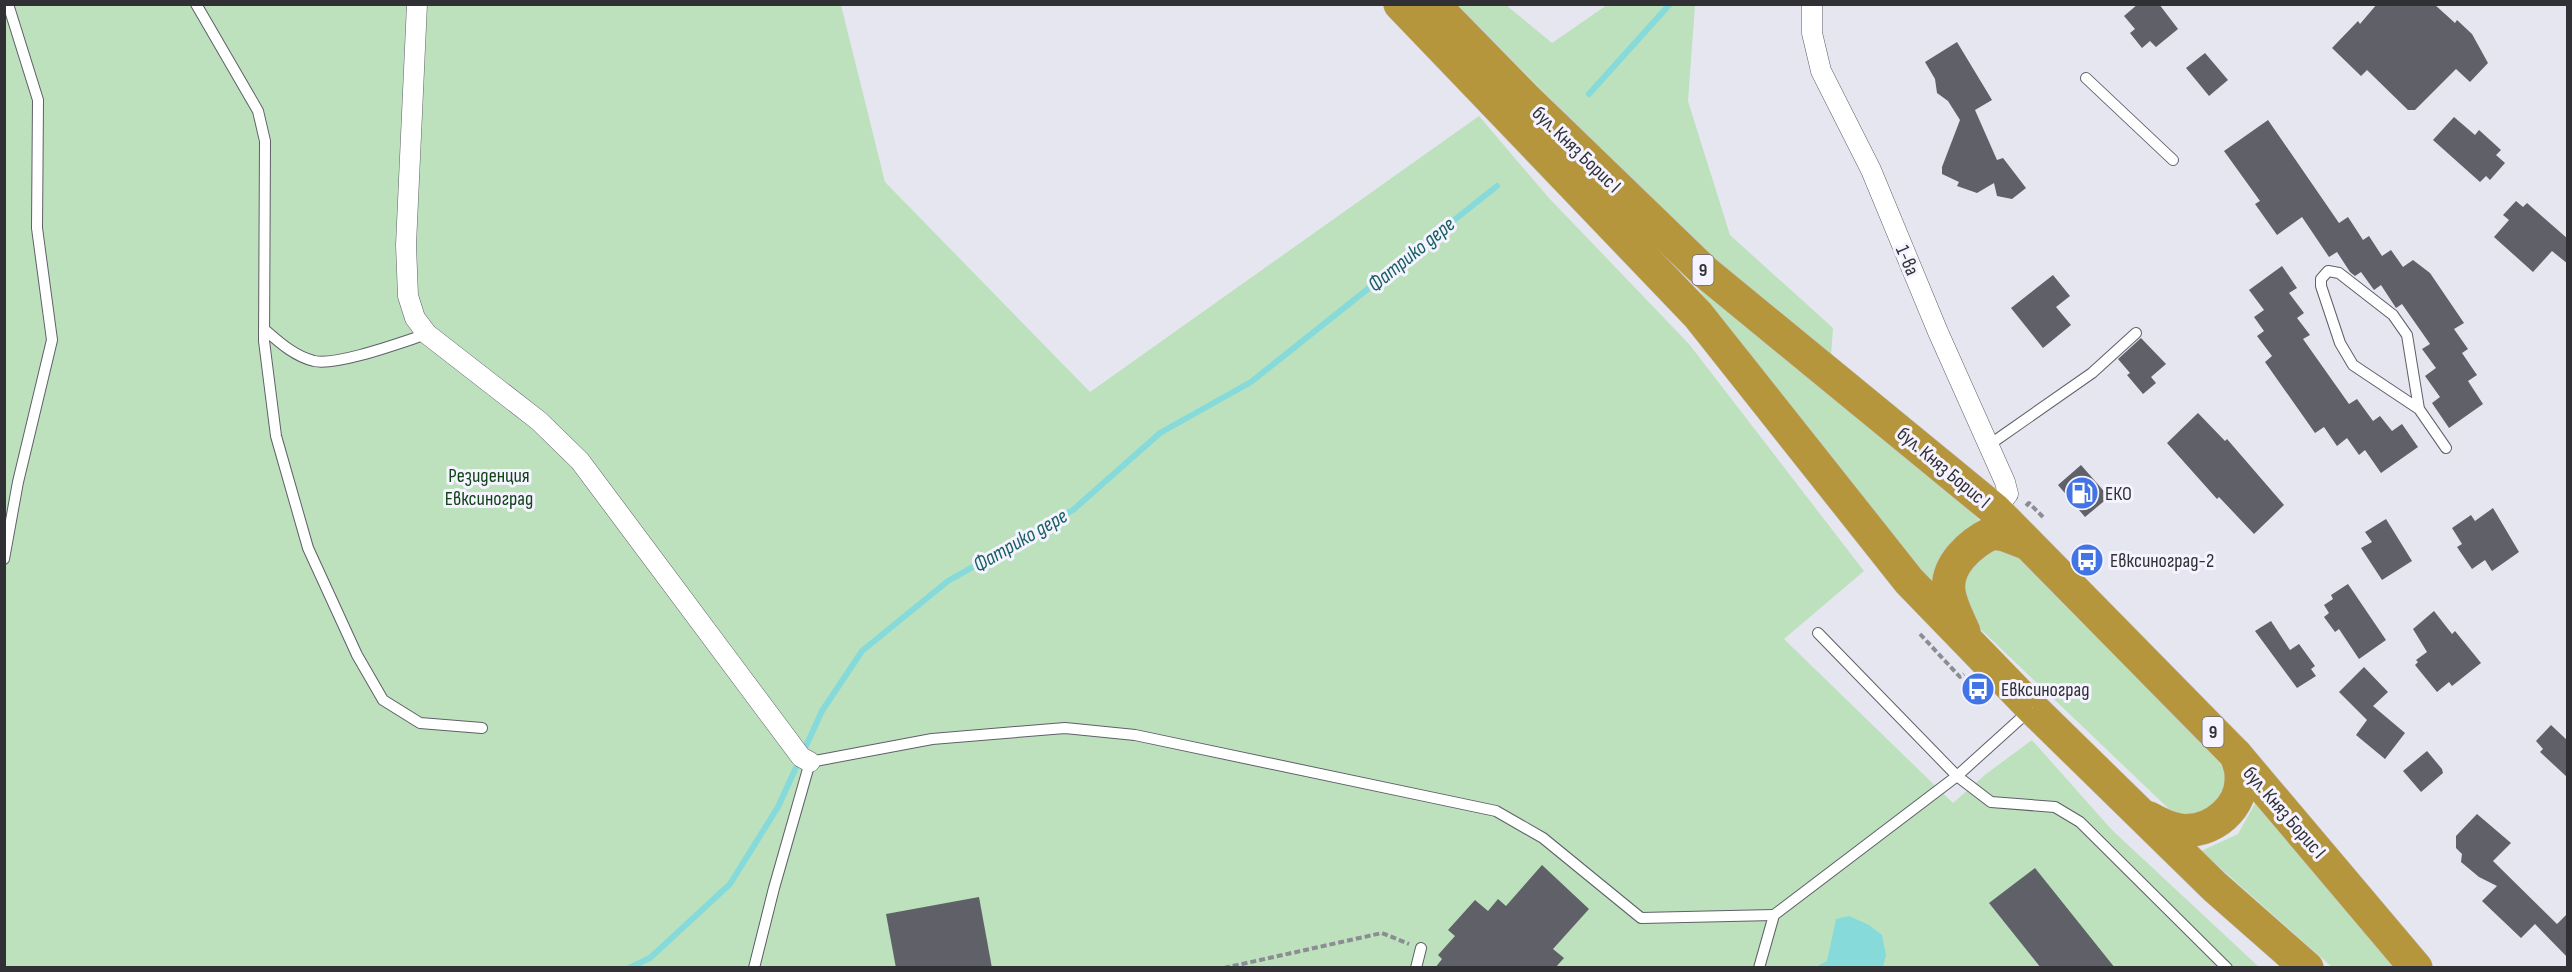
<svg xmlns="http://www.w3.org/2000/svg" width="2572" height="972" font-family="'Sofia Sans Condensed',sans-serif">
<rect width="100%" height="100%" fill="#e6e6f1"/>
<g fill="#bde1bd">
<polygon points="5,4 841,5 885,182 1090,392 1479,116 1548,197 1689,344 1864,571 1784,639 1953,803 1986,774 2032,740 2112,830 2259,967 5,968"/>
<polygon points="1457,5 1506,5 1552,43 1607,5 1695,5 1688,101 1730,235 1833,328 1831,357 1720,269"/>
<polygon points="1704,284 1921,462 1987,528 1935,580 1930,580 1786,403 1698,289"/>
<polygon points="1997,549 2013,552 2031,568 2220,763 2227,776 2224,804 2181,817 2169,809 1971,620 1959,579 1964,567"/>
<polygon points="2257,800 2399,967 2332,967 2201,851 2238,834"/>
</g>
<polygon fill="#86dada" points="1849,916 1869,925 1882,935 1886,955 1883,967 1816,967 1827,961 1836,919"/>
<g fill="none" stroke-linecap="round" stroke-linejoin="round">
<g stroke="#86dada" stroke-width="6">
<polyline points="1589,94 1670,4"/>
<polyline points="629,968 650,958 730,884 778,807 822,711 862,651 948,581 1073,510 1160,433 1251,382 1497,186"/>
</g>
</g>
<g fill="#606069">
<polygon points="2138,4 2159,4 2178,29 2156,47 2150,41 2142,48 2130,33 2135,29 2124,16"/>
<polygon points="2377,4 2434,4 2455,23 2457,20 2472,34 2488,63 2470,82 2456,69 2415,110 2408,110 2367,70 2361,76 2332,48 2358,21 2360,24"/>
<polygon points="1957,42 1992,100 1975,110 1997,160 2003,158 2026,188 2012,199 1997,196 1994,183 1977,193 1957,186 1959,182 1942,174 1942,167 1960,120 1948,101 1937,93 1935,79 1925,62"/>
<polygon points="2205,53 2228,80 2209,96 2186,68"/>
<polygon points="2454,117 2475,135 2479,130 2501,150 2496,155 2505,163 2490,180 2486,176 2480,182 2433,140"/>
<polygon points="2268,120 2339,223 2348,217 2363,240 2369,236 2382,256 2391,250 2403,267 2413,260 2430,273 2464,323 2454,329 2468,349 2462,353 2477,375 2468,381 2483,404 2449,428 2432,403 2440,397 2425,376 2436,368 2422,349 2430,344 2402,304 2396,308 2381,285 2374,290 2361,272 2355,276 2350,272 2337,252 2329,257 2302,217 2277,235 2255,204 2260,201 2224,151"/>
<polygon points="2516,201 2523,207 2527,203 2568,239 2568,264 2552,251 2533,272 2494,237 2509,220 2503,215"/>
<polygon points="2282,266 2297,288 2289,293 2304,313 2297,318 2310,335 2303,339 2349,404 2357,399 2373,421 2380,416 2392,431 2402,424 2418,447 2381,473 2365,450 2359,455 2347,438 2337,446 2324,427 2315,433 2265,362 2272,356 2257,336 2264,331 2254,317 2264,310 2249,290"/>
<polygon points="2053,275 2070,296 2056,307 2071,325 2043,348 2011,308"/>
<polygon points="2141,338 2166,364 2151,377 2156,383 2143,394 2127,375 2130,373 2118,359"/>
<polygon points="2198,413 2225,441 2227,439 2284,505 2254,534 2219,497 2217,499 2167,443"/>
<polygon points="2081,465 2109,497 2085,517 2058,485"/>
<polygon points="2493,508 2519,552 2492,571 2485,560 2472,569 2457,547 2462,544 2452,528 2471,515 2475,521"/>
<polygon points="2386,519 2412,561 2382,580 2361,548 2372,542 2365,532"/>
<polygon points="2348,584 2386,640 2359,659 2339,629 2335,632 2324,617 2329,613 2324,605 2333,599 2331,595"/>
<polygon points="2434,611 2452,634 2455,631 2481,663 2452,686 2449,682 2437,692 2415,665 2418,662 2416,660 2427,652 2413,629"/>
<polygon points="2271,621 2290,650 2299,644 2315,666 2311,669 2316,676 2297,688 2255,631"/>
<polygon points="2364,667 2388,692 2373,706 2405,733 2385,759 2356,735 2367,720 2339,692"/>
<polygon points="2551,725 2568,741 2568,778 2540,752 2543,749 2536,741"/>
<polygon points="2427,751 2442,769 2443,773 2421,792 2403,771"/>
<polygon points="2477,814 2511,843 2493,861 2557,924 2568,913 2568,958 2535,924 2521,938 2482,901 2497,886 2479,877 2461,862 2462,854 2456,848 2456,836"/>
<polygon points="1542,865 1589,909 1553,949 1564,958 1555,968 1435,968 1442,959 1438,955 1455,936 1448,930 1475,900 1488,911 1498,899 1506,906"/>
<polygon points="2035,868 2115,968 2041,968 1989,903"/>
<polygon points="979,897 992,968 896,968 886,914"/>
</g>
<g fill="none" stroke-linecap="round" stroke-linejoin="round">
<g stroke="#5f5f69" stroke-width="12">
<g id="lane">
<polyline points="196,4 258,111 265,141 264,341 276,436 308,548 357,655 383,700 420,723 482,728"/>
<polyline points="2086,78 2173,160"/>
<path d="M264 329C279 342 294 356 314 361 338 366 402 342 427 334"/>
<polyline points="2419,409 2407,335 2393,315 2339,273 2328,271 2321,279 2321,286 2340,343 2353,365 2419,409 2446,448"/>
<polyline points="1989,445 2092,373 2136,333"/>
<polyline points="4,559 18,482 52,340 37,228 38,100 8,4"/>
<polyline points="1818,633 1957,776 1991,802 2055,807 2080,822 2227,968"/>
<polyline points="754,968 774,888 810,762 932,739 1065,728 1135,735 1496,811 1543,838 1641,918 1774,915"/>
<polyline points="1416,968 1421,948"/>
<polyline points="1759,968 1774,915 1957,776 2030,710"/>
</g>
</g>
<g stroke="#5f5f69" stroke-width="21">
<g id="street">
<polyline points="417,4 406,245 408,296 415,318 427,334 539,421 580,461 801,757 810,762"/>
<polyline points="1812,4 1812,33 1821,71 1871,170 1938,332 2005,482 2008,494 1995,510"/>
</g>
</g>
<g stroke="#c5c5c6" stroke-width="34">
<g id="highway">
<polyline points="1400,4 1698,315 1909,581 2032,708 2215,887 2307,968"/>
<polyline points="1433,4 1525,98 1705,272 1995,510 2236,755 2416,968"/>
<path d="M1964 632C1959 620 1951 606 1949 592 1945 565 1971 543 1992 533L2005 535 2026 543"/>
<path d="M2149 818C2158 823 2169 829 2180 830 2212 834 2244 807 2241 774 2241 768 2238 761 2236 755"/>
</g>
</g>
<g stroke="#8c8c93" stroke-width="4" stroke-dasharray="6 3" stroke-linecap="butt">
<polyline points="2026,506 2029,503 2044,518"/>
<polyline points="1920,634 1960,677 1964,674"/>
<polyline points="1224,968 1382,933 1409,944"/>
</g>
<use href="#lane" stroke="#fff" stroke-width="10"/>
<use href="#street" stroke="#fff" stroke-width="20"/>
<use href="#highway" stroke="#b6963c" stroke-width="33"/>
</g>
<defs>
<g id="fuel-disc" transform="scale(1.725)"><circle r="9.5" fill="#4374e5" stroke="#f4f3ff"/><path d="M-5.5-6h7V0h2V4h1.3V-2.5L3-4.5l.8-.8L6-3V5H2.5V1h-1V6h-7ZM-4.2-4.7v3.2H.2V-4.7Z" fill="#fff"/></g>
<g id="bus-disc" transform="scale(1.725)"><circle r="9.5" fill="#4374e5" stroke="#f4f3ff"/><path d="M-5-6H5V4H4V6H2V4H-2V6H-4V4H-5ZM-3.5-4V0h7V-4ZM-3.5 1.2v1.5H-2V1.2ZM2 1.2v1.5H3.5V1.2Z" fill="#fff"/></g>
</defs>
<g fill-rule="evenodd">
<use href="#fuel-disc" x="2082" y="493"/>
<use href="#bus-disc" x="2087" y="560"/>
<use href="#bus-disc" x="1978" y="689"/>
</g>
<g text-anchor="middle" stroke-width="6" stroke-linejoin="round" paint-order="stroke">
<g fill="#f4f3ff" stroke="#6c6b72" stroke-width="1.5">
<rect x="1692.5" y="255" width="21" height="30" rx="4.5"/>
<rect x="2202.5" y="717" width="21" height="30" rx="4.5"/>
</g>
<g font-size="18" font-weight="bold" fill="#313135">
<text x="1703" y="276">9</text>
<text x="2213" y="738">9</text>
</g>
<g font-size="20" fill="#313135" stroke="#f4f3ff">
<text transform="translate(1577 149) rotate(44)" y="7">бул. Княз Борис I</text>
<text transform="translate(1908 260) rotate(67)" y="7">1-ва</text>
<text transform="translate(1944 467) rotate(40)" y="7">бул. Княз Борис I</text>
<text transform="translate(2285 812) rotate(49)" y="7">бул. Княз Борис I</text>
</g>
<g font-size="20" fill="#114418" stroke="#f4f3ff">
<text x="489" y="482">Резиденция<tspan x="489" dy="23">Евксиноград</tspan></text>
</g>
<g font-size="20" fill="#313135" stroke="#f4f3ff" text-anchor="start">
<text x="2105" y="500">ЕКО</text>
<text x="2110" y="567">Евксиноград-2</text>
<text x="2001" y="696">Евксиноград</text>
</g>
<g font-size="21" font-style="italic" fill="#185f5f" stroke="#f4f3ff">
<text transform="translate(1411 254) rotate(-39)" y="7">Фатрико дере</text>
<text transform="translate(1020 540) rotate(-30)" y="7">Фатрико дере</text>
</g>
</g>
<rect width="2572" height="972" fill="none" stroke="#313135" stroke-width="12"/>
</svg>
